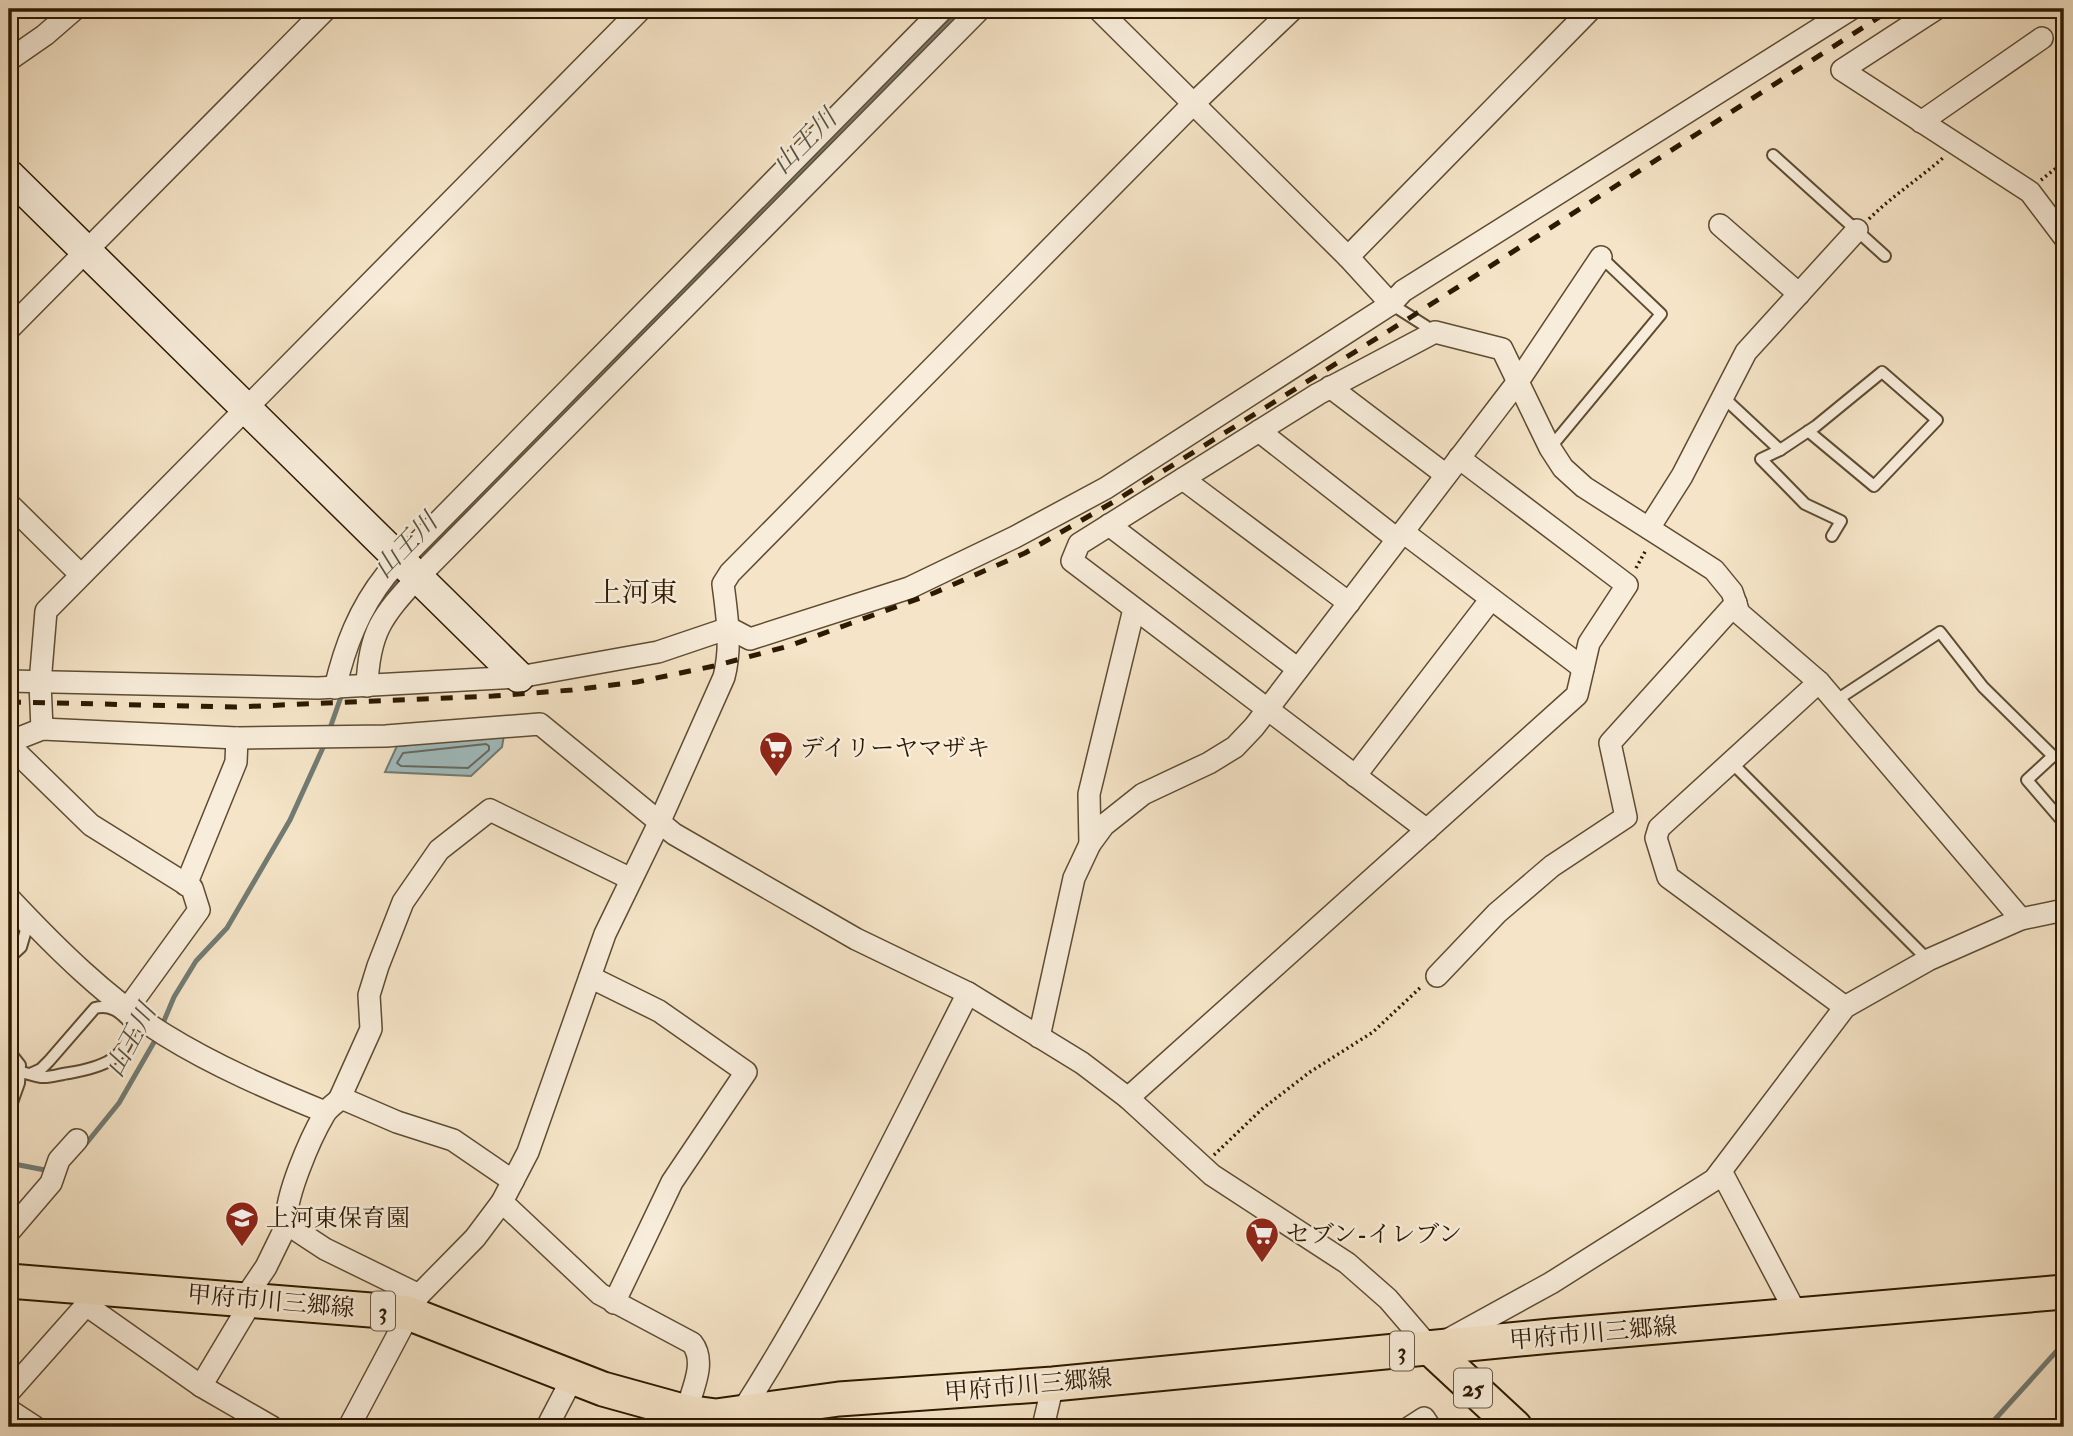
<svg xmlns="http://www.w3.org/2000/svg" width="2073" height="1436" font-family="'IM FELL Double Pica','Noto Serif JP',serif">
<rect width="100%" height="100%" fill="#f5e4c7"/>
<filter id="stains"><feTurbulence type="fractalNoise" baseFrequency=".00286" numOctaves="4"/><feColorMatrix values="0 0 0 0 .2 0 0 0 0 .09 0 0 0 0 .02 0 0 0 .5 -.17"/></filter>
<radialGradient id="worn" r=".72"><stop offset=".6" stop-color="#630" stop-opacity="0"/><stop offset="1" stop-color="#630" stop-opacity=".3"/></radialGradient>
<polygon fill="#a0bcbf" stroke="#727b73" stroke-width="2" points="504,735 502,747 471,776 385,772 397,746"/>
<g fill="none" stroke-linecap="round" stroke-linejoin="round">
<polygon stroke="#666a60" stroke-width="2" points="486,744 489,746 489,750 468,768 401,766 397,763 403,753"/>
<g stroke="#727b73" stroke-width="5">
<polyline points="415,563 961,9"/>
<polyline points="383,595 403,575"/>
<polyline points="329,731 343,691"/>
<polyline points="161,1028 174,997 196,961 227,928 290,820 326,741"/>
<polyline points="85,1145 119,1103 157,1037"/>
<polyline points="9,1163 50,1171"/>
<polyline points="1988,1427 2064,1343"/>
</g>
<g stroke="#5e4c32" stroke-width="14">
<g id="lane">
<polyline points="1773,155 1885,256"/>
<polyline points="1391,304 1435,332"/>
<polyline points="1723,397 1780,450 1761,459 1805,504 1841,521 1832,536"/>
<polyline points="1550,448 1661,314 1601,257"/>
<polyline points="1780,450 1816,426 1882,372 1937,420 1874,486 1808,431"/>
<polyline points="1835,701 1940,632 1983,687 2053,756 2027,780 2064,823"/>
<polyline points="1731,762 1928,960"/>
<polyline points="9,958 21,947 26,930 18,920"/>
<polyline points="9,1051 20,1065 19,1083 9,1111"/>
<path d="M20 1072C27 1073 34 1076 41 1077 50 1078 60 1074 69 1073 99 1068 131 1059 130 1023 120 1012 110 1004 95 1008L49 1061 41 1069 30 1074"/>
</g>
</g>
<g stroke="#5e4c32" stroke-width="24">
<g id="street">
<polyline points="1098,9 1348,257 1391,304"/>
<polyline points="1936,9 1842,70 2030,192 2064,237"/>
<polyline points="9,60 45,35 75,9"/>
<polyline points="1921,122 2042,38"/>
<polyline points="1720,225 1799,294"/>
<polyline points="1348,257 1591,9"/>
<polyline points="9,329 326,9"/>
<polyline points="1330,387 1446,475"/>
<polyline points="1259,431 1397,539"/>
<polyline points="1183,479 1349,603"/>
<polyline points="9,504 81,575"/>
<polyline points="1109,525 1298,669"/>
<polyline points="1649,528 1682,476 1746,352 1857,230"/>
<polyline points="1403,532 1583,668"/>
<polyline points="9,681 318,688 519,677 658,652 729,628 750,639 909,588 1015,537 1106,488 1391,304 1403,291 1851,9"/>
<polyline points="1819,682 1659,828 1656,838 1668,877 1845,1007"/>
<path d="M367 686C369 632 382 616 418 577L980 9"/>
<path d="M335 688C345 646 359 609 386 575L943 9"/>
<polyline points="42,729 40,683 46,611 641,9"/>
<polyline points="9,742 42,729 237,738 386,736 540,724 674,834 856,939 968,993 1082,1063 1128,1098 1212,1175 1347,1263 1388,1299 1431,1349 1551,1283 1714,1180 1845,1007 1928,960 2021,919 2064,910"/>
<polyline points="9,745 91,825 192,888 199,910 128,1008"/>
<polyline points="1355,776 1491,599"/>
<polyline points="1427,830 1072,561 1079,544 1318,394 1435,332 1502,349 1550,448 1563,468 1584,487 1714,570 1732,592 1739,613 1819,682 2021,919"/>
<polyline points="1090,844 1089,794 1134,609"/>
<polyline points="186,885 236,762 237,738"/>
<path d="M9 898C56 948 107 999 165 1035 215 1066 271 1090 325 1112"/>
<polyline points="1437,976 1497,913 1552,866 1626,817 1610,743 1736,603"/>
<polyline points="590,977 659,1011 746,1072 672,1182 614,1303"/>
<polyline points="1039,1037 1074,878 1090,844 1104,825 1143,794 1209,763 1235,747 1254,727 1519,380 1601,257"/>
<polyline points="1128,1098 1577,695 1589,643 1627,585 1459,458"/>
<polyline points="339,1100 371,1029 369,995 378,966 403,902 439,850 490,810 631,879"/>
<polyline points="1721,1171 1797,1315"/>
<path d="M502 1202 600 1294 692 1343C707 1362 692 1390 686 1412"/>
<polyline points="9,1232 51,1183 59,1160 77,1140"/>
<path d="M419 1295 325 1249 287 1224C283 1200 311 1137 324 1115 327 1109 334 1104 339 1100H346L397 1122 453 1140 513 1181"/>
<polyline points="245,1298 266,1267 287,1224"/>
<polyline points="86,1305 201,1386 272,1427"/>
<polyline points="201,1386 253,1299"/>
<polyline points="9,1392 96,1294"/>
<polyline points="9,1410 35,1427"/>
<path d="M741 1413C827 1279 896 1134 968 993"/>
<path d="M349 1427 419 1295 475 1238 502 1202 528 1152 605 934 659 823 724 677C732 646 727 615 723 584L730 573 1192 105 1293 9"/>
<polyline points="547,1427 573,1377"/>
<polyline points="1043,1427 1053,1384"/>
<polyline points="1410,1427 1424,1418 1430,1427"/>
</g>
</g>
<g stroke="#2c1901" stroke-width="33">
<polyline id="secondary" points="9,175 519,677"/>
</g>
<g stroke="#2c1901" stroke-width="37">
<g id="primary">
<polyline points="9,1281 408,1313 603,1389 686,1412 716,1416 839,1399 1053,1384 1551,1336 2064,1292"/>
<polyline points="1431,1349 1515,1427"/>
</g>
</g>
<g stroke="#2c1901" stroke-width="3.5" stroke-dasharray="2 3.5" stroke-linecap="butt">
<polyline points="2041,180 2064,162"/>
<path d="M1869 219C1892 196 1919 179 1944 157"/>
<polyline points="1636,568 1646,550"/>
<polyline points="1214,1155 1262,1109 1310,1072 1373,1032 1422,986"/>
</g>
<use href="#lane" stroke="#f8eddb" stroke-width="10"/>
<use href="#street" stroke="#f8eddb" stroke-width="21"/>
<use href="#secondary" stroke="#f8eddb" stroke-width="30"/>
<use href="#primary" stroke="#f5e4c7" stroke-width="33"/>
<polyline stroke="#2c1901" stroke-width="5" stroke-dasharray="12 12" stroke-linecap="butt" points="9,702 235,707 493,696 572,690 637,682 714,666 789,646 857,621 934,593 1025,553 1115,501 1411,317 1892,9"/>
</g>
<defs>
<g id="supermarket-pin" transform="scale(1.75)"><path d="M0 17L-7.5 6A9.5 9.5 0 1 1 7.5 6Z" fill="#8f2418" stroke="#f8eddb"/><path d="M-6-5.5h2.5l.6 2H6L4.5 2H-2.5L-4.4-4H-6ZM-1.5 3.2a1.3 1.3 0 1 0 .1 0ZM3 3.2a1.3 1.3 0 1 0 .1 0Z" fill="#fff"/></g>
<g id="school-pin" transform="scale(1.75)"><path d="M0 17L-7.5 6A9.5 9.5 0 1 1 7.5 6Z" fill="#8f2418" stroke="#f8eddb"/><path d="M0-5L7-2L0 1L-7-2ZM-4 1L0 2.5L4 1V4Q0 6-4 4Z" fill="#fff"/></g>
</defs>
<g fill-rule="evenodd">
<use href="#supermarket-pin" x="776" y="748"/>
<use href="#school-pin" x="242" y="1218"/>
<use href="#supermarket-pin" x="1262" y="1234"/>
</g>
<g text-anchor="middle" stroke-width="5" stroke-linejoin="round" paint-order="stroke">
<g fill="#f8eddb" stroke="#695942" stroke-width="2">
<rect x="371" y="1291.5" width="24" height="39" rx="5"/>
<rect x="1390" y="1331.5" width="24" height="39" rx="5"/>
<rect x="1454" y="1368.5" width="38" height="39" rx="5"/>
</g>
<g font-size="23" font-weight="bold" fill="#2c1901">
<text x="383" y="1319">3</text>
<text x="1402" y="1359">3</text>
<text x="1473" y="1396">25</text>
</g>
<g font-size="24" fill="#2c1901" stroke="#f8eddb" text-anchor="start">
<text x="800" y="756">デイリーヤマザキ</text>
<text x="266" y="1226">上河東保育園</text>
<text x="1286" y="1242">セブン-イレブン</text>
</g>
<g font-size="24" fill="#2c1901" stroke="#f8eddb">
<text transform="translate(271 1301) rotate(5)" y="8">甲府市川三郷線</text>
<text transform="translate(1593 1333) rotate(-5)" y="8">甲府市川三郷線</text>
<text transform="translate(1028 1385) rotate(-5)" y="8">甲府市川三郷線</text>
</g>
<g font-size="26" font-style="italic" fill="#555244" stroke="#f8eddb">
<text transform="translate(804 141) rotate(-45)" y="9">山王川</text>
<text transform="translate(405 545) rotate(-46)" y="9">山王川</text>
<text transform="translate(130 1040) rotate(-62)" y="9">山王川</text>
</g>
<g font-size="28" fill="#2c1901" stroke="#f8eddb">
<text x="636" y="602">上河東</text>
</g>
</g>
<rect width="2073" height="1436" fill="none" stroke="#f5e4c7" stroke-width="35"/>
<rect x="10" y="10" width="2052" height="1415" fill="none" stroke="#2c1901" stroke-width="3.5"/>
<rect x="18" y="18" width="2038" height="1401" fill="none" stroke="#2c1901" stroke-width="2"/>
<rect width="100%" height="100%" filter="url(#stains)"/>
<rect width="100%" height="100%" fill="url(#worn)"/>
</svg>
